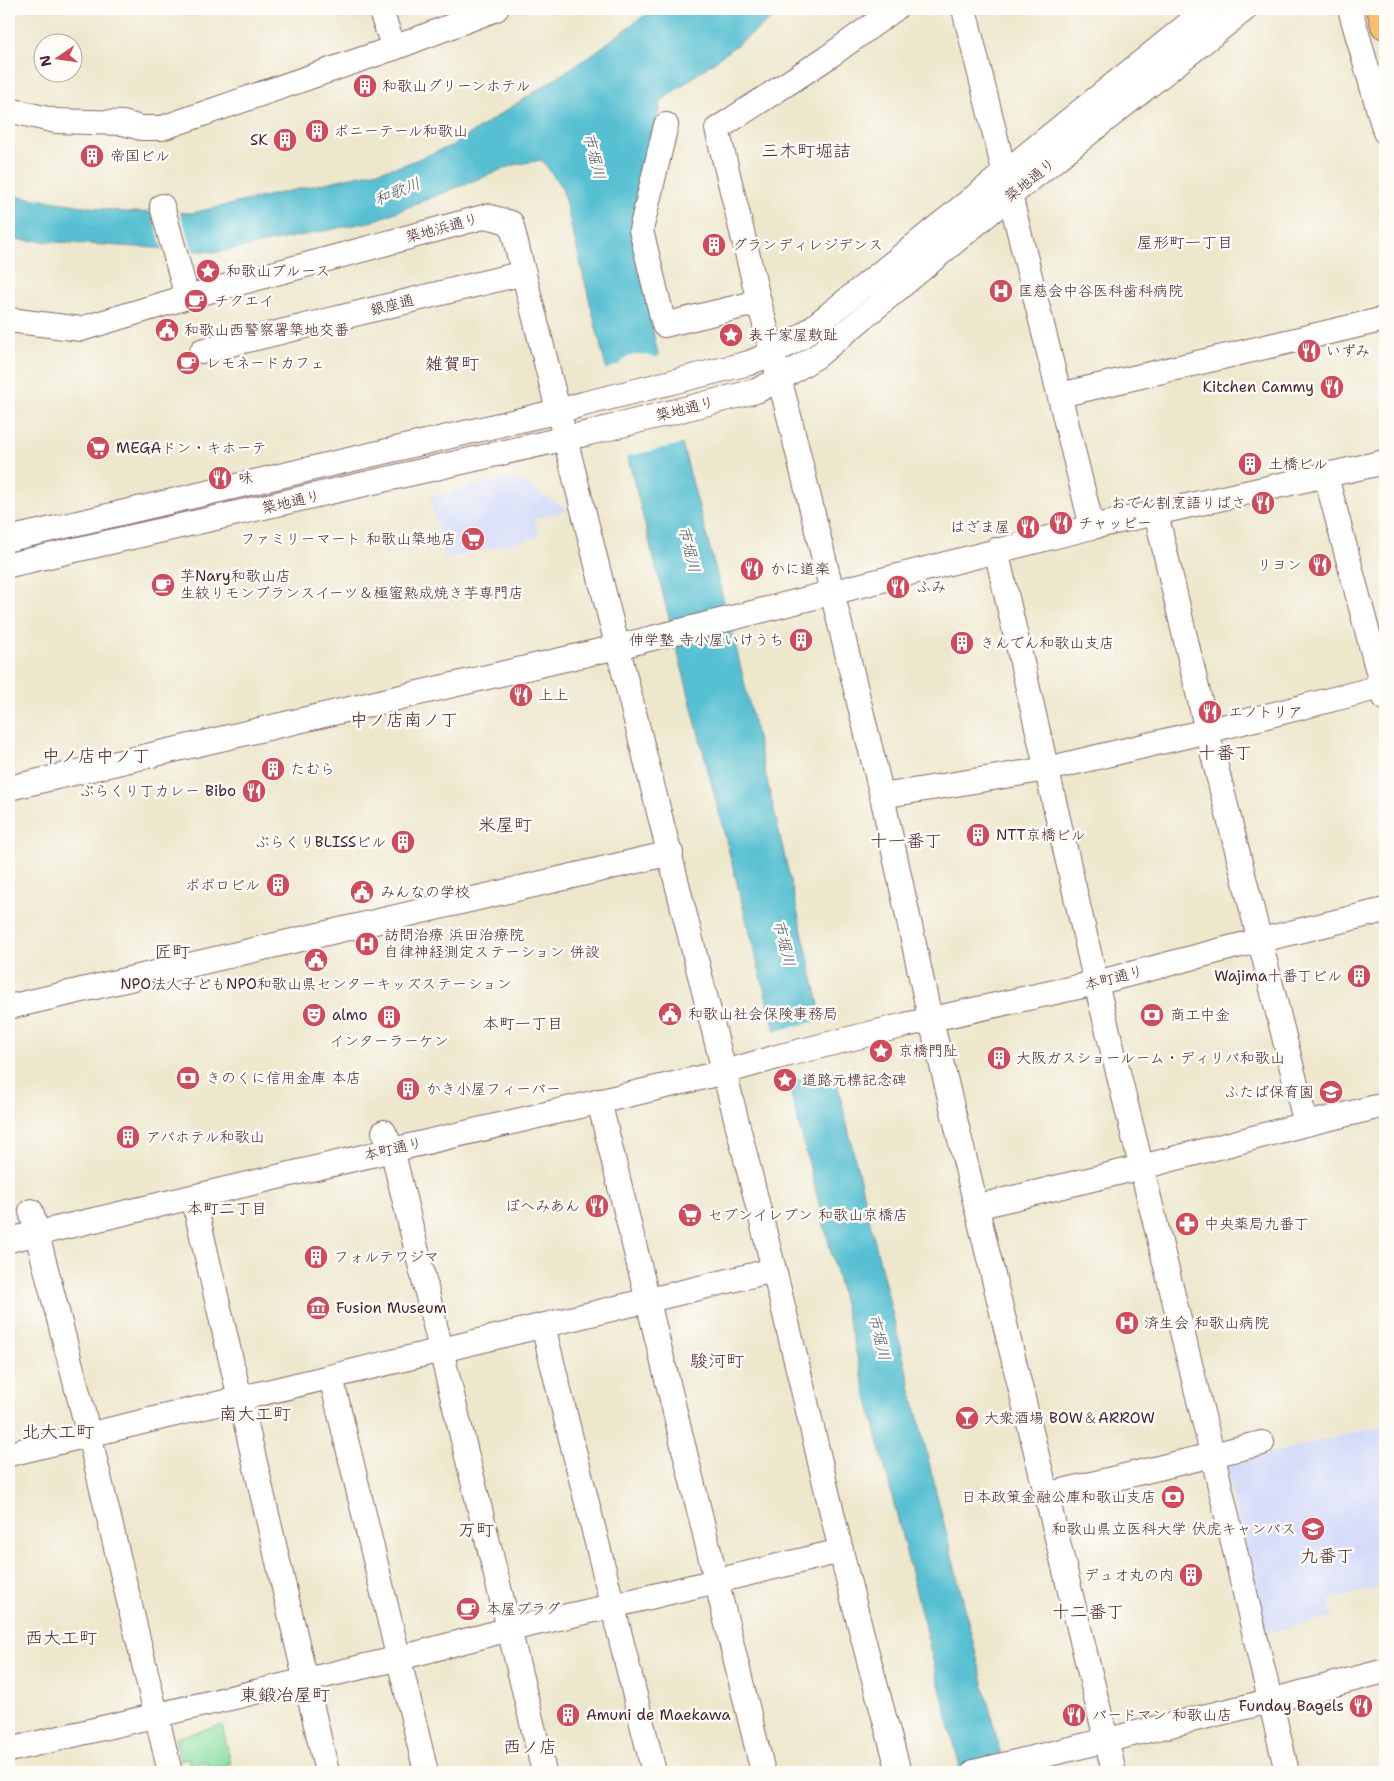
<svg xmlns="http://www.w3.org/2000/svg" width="1394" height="1781" font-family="'Shantell Sans','Klee One',sans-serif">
<rect width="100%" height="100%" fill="#fdfcf7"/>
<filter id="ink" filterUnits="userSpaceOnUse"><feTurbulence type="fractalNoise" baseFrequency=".02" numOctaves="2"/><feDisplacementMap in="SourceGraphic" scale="10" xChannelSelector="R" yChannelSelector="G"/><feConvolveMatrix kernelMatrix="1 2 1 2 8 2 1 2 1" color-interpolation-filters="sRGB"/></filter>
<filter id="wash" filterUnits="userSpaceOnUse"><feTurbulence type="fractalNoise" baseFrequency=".0096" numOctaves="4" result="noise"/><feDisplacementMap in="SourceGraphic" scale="20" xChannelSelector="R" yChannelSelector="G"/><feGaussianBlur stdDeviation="1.12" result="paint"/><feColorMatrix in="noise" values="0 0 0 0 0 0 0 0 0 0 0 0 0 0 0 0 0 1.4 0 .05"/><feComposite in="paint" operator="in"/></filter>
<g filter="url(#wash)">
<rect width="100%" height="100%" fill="#ede7cc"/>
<g fill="#d2d9f9">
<polygon points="513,477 569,510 535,519 539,537 445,559 430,497"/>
<polygon points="1385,1425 1385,1586 1330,1600 1334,1617 1267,1633 1225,1465"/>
</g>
<polygon fill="#87dfa3" stroke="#687f67" points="222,1725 231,1764 209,1769 207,1761 191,1765 189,1758 180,1760 175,1738"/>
<polygon fill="#56c0d2" stroke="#50707e" points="653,9 785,9 661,101 631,226 656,346 735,643 865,1202 1005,1772 961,1772 806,1152 628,458 562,188 542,160 513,165 373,221 219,252 9,239 9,195 124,212 192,213 401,166 453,145 590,56"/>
<g fill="#ede7cc">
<polygon points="151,210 179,210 194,253 163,251"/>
<polygon points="639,354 655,357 661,356 685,443 625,457 604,370 618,365 627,357"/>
<polygon points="825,1019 837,1069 785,1082 772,1032"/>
</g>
</g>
<g filter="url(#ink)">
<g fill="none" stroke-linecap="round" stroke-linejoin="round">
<g stroke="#836563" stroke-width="26">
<g id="minor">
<polyline points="380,9 394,48"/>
<polyline points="895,9 828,57 717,129 759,302 787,408 882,796 926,1000 1114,1772"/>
<polyline points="964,9 1092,527"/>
<polyline points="1350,9 1385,132"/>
<polyline points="9,110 56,121 123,123 141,128 162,128 394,48 496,9"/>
<polyline points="666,125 641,230 664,325 759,302"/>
<polyline points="162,206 187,297"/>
<path d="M9 320 81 329 187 297 487 216 511 223C600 570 686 918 773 1266 798 1365 820 1464 844 1563 861 1633 880 1702 899 1772"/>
<polyline points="202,351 524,273"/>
<polyline points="1060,395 1385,319"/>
<polyline points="1326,476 1385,698"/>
<polyline points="1156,513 1207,731 1306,1124"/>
<polyline points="9,539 559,411 583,404 749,363 773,353 801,337 1207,9"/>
<polyline points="996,550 1096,983 1214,1461 1287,1772"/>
<polyline points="9,565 589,433 756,391 780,379 817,356 1011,195 1245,9"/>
<polyline points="9,788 617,647 1092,527 1385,462"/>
<polyline points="882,796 1047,769 1207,731 1385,686"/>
<polyline points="9,1007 671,853"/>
<polyline points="599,1101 763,1772"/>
<polyline points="384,1132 392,1149 544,1772"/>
<polyline points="193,1197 327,1772"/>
<polyline points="976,1207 1142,1167 1306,1124 1385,1105"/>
<polyline points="31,1211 89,1435 170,1772"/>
<polyline points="9,1240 725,1072 777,1057 905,1025 1096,983 1233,947 1385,910"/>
<polyline points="543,1326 654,1772"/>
<polyline points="331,1377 426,1772"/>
<polyline points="9,1454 774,1270"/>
<polyline points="1046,1495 1262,1443"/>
<polyline points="9,1750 400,1658 510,1629 612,1606 841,1551"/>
<polyline points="974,1772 1270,1701 1385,1671"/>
</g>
</g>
<g stroke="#836563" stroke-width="30">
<polyline id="major" points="1381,9 1385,25"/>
</g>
<use href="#minor" stroke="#fff" stroke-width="24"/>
<use href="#major" stroke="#fabe6e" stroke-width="28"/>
</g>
</g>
<defs>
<g id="building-disc" transform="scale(1.25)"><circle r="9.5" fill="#d1495b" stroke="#fdfcf7"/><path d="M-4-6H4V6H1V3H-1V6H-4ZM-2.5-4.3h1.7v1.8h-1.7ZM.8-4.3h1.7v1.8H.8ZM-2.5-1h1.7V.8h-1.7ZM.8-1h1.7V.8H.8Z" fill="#fff"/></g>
<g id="sight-disc" transform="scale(1.25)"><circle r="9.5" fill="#d1495b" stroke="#fdfcf7"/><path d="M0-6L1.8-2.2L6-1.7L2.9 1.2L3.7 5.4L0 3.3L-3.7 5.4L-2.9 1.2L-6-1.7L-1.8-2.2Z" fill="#fff"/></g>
<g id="hospital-disc" transform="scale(1.25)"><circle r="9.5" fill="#d1495b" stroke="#fdfcf7"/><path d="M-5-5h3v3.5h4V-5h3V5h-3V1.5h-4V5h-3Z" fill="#fff"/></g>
<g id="cafe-disc" transform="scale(1.25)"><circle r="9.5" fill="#d1495b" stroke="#fdfcf7"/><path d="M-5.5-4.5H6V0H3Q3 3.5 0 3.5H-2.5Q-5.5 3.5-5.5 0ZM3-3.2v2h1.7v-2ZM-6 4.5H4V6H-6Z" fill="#fff"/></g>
<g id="civic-disc" transform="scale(1.25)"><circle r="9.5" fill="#d1495b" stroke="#fdfcf7"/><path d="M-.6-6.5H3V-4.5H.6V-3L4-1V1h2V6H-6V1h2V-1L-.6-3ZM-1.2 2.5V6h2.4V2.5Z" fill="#fff"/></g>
<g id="restaurant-disc" transform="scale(1.25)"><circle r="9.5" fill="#d1495b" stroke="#fdfcf7"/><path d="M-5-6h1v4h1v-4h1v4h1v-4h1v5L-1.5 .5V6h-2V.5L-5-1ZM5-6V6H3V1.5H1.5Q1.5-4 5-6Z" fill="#fff"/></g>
<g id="supermarket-disc" transform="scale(1.25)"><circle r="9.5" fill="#d1495b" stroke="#fdfcf7"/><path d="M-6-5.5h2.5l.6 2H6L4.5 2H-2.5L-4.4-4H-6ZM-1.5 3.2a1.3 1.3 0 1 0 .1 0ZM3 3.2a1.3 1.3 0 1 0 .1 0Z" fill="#fff"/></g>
<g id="theatre-disc" transform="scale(1.25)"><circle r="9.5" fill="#d1495b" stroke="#fdfcf7"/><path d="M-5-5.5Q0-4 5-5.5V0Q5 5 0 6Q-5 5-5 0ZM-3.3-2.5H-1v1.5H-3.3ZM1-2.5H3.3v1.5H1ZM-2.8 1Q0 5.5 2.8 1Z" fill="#fff"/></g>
<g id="bank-disc" transform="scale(1.25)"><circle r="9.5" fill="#d1495b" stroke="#fdfcf7"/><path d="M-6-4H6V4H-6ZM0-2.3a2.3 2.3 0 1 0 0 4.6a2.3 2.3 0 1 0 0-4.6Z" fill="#fff"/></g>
<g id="school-disc" transform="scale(1.25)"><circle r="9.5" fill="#d1495b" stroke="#fdfcf7"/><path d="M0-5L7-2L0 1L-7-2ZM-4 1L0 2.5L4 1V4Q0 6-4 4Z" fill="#fff"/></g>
<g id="pharmacy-disc" transform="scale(1.25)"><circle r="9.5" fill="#d1495b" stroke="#fdfcf7"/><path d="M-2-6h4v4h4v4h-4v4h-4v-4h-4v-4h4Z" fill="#fff"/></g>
<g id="museum-disc" transform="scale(1.25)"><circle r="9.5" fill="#d1495b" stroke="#fdfcf7"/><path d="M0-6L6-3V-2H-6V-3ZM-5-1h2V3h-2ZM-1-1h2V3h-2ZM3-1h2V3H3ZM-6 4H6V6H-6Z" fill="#fff"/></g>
<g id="bar-disc" transform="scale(1.25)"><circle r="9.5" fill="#d1495b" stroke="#fdfcf7"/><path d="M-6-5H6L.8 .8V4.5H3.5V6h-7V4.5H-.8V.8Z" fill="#fff"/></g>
<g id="university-disc" transform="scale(1.25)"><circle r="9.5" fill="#d1495b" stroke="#fdfcf7"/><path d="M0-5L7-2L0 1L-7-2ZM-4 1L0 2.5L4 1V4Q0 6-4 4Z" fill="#fff"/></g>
</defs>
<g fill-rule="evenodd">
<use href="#building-disc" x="365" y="86"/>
<use href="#building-disc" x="317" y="131"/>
<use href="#building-disc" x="285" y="140"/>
<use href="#building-disc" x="92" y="156"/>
<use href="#building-disc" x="714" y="245"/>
<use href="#sight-disc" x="208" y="271"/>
<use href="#hospital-disc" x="1001" y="291"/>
<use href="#cafe-disc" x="196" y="301"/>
<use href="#civic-disc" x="167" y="330"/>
<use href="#sight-disc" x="731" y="335"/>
<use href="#restaurant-disc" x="1309" y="351"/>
<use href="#cafe-disc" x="188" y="363"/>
<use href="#restaurant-disc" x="1332" y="387"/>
<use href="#supermarket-disc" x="98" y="448"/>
<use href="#building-disc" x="1250" y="464"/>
<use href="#restaurant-disc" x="220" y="478"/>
<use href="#restaurant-disc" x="1263" y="503"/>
<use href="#restaurant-disc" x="1061" y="523"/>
<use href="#restaurant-disc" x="1028" y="527"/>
<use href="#supermarket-disc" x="473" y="539"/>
<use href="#restaurant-disc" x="1320" y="565"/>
<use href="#restaurant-disc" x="752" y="569"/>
<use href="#cafe-disc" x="163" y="585"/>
<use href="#restaurant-disc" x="898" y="587"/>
<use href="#building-disc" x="801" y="640"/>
<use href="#building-disc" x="962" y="643"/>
<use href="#restaurant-disc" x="521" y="695"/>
<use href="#restaurant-disc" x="1210" y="712"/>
<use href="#building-disc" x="273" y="769"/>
<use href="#restaurant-disc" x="254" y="791"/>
<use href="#building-disc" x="978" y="835"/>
<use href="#building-disc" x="403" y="842"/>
<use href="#building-disc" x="278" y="885"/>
<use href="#civic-disc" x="362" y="892"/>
<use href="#hospital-disc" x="367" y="944"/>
<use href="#civic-disc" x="316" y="960"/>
<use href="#building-disc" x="1359" y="976"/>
<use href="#civic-disc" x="670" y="1014"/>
<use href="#theatre-disc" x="314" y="1015"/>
<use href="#bank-disc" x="1152" y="1015"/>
<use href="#building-disc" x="389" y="1017"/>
<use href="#sight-disc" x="881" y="1051"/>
<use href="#building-disc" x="999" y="1058"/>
<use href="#bank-disc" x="188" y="1078"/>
<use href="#sight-disc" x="785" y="1080"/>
<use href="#building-disc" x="408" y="1089"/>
<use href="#school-disc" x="1331" y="1092"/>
<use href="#building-disc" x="128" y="1137"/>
<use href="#restaurant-disc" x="597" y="1206"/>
<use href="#supermarket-disc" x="690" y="1215"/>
<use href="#pharmacy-disc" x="1187" y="1224"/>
<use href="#building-disc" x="316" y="1257"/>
<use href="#museum-disc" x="318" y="1308"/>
<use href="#hospital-disc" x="1127" y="1323"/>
<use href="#bar-disc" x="967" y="1418"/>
<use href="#bank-disc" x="1173" y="1497"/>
<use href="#university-disc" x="1313" y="1529"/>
<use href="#building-disc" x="1191" y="1575"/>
<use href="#cafe-disc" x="468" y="1609"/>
<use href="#restaurant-disc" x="1361" y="1706"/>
<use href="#building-disc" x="568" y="1715"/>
<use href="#restaurant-disc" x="1074" y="1715"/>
</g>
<g text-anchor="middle" stroke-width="5" stroke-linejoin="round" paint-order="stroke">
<g font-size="15" fill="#4a1f2b" stroke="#fdfcf7" text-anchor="start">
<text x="382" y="91">和歌山グリーンホテル</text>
<text x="334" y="136">ポニーテール和歌山</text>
<text x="268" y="145" text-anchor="end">SK</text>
<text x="110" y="161">帝国ビル</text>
<text x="732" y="250">グランディレジデンス</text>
<text x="226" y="276">和歌山ブルース</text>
<text x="1018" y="296">匡慈会中谷医科歯科病院</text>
<text x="214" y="306">チクエイ</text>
<text x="184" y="335">和歌山西警察署築地交番</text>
<text x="748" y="340">表千家屋敷趾</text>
<text x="1326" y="356">いずみ</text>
<text x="206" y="368">レモネードカフェ</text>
<text x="1314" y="392" text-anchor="end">Kitchen Cammy</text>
<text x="116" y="453">MEGAドン・キホーテ</text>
<text x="1268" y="469">土橋ビル</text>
<text x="238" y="483">味</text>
<text x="1246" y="508" text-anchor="end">おでん割烹語りばさ</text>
<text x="1078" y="528">チャッピー</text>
<text x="1010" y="532" text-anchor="end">はざま屋</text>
<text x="456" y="544" text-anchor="end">ファミリーマート 和歌山築地店</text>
<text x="1302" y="570" text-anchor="end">リヨン</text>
<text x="770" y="574">かに道楽</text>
<text x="180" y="581">芋Nary和歌山店<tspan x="180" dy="17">生絞りモンブランスイーツ＆極蜜熟成焼き芋専門店</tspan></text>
<text x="916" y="592">ふみ</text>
<text x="784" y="645" text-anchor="end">伸学塾 寺小屋いけうち</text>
<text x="980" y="648">きんでん和歌山支店</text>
<text x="538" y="700">上上</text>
<text x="1228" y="717">エノトリア</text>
<text x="290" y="774">たむら</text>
<text x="236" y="796" text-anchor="end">ぶらくり丁カレー Bibo</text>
<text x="996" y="840">NTT京橋ビル</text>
<text x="386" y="847" text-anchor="end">ぶらくりBLISSビル</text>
<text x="260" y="890" text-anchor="end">ポポロビル</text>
<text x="380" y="897">みんなの学校</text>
<text x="384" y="940">訪問治療 浜田治療院<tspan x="384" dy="17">自律神経測定ステーション 併設</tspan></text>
<text x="1342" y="981" text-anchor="end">Wajima十番丁ビル</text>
<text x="316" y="989" text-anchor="middle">NPO法人子どもNPO和歌山県センターキッズステーション</text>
<text x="688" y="1019">和歌山社会保険事務局</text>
<text x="332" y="1020">almo</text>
<text x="1170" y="1020">商工中金</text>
<text x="389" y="1046" text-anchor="middle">インターラーケン</text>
<text x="898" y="1056">京橋門阯</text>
<text x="1016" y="1063">大阪ガスショールーム・ディリパ和歌山</text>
<text x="206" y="1083">きのくに信用金庫 本店</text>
<text x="802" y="1085">道路元標記念碑</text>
<text x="426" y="1094">かき小屋フィーバー</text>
<text x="1314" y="1097" text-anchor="end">ふたば保育園</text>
<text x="146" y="1142">アパホテル和歌山</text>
<text x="580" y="1211" text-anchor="end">ぼへみあん</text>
<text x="708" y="1220">セブンイレブン 和歌山京橋店</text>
<text x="1204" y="1229">中央薬局九番丁</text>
<text x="334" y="1262">フォルテワジマ</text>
<text x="336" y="1313">Fusion Museum</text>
<text x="1144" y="1328">済生会 和歌山病院</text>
<text x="984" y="1423">大衆酒場 BOW＆ARROW</text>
<text x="1156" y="1502" text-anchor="end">日本政策金融公庫和歌山支店</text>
<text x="1296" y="1534" text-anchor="end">和歌山県立医科大学 伏虎キャンパス</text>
<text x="1174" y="1580" text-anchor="end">デュオ丸の内</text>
<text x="486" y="1614">本屋プラグ</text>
<text x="1344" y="1711" text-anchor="end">Funday Bagels</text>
<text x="586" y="1720">Amuni de Maekawa</text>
<text x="1092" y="1720">バードマン 和歌山店</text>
</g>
<g font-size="15" fill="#4a1f2b" stroke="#fdfcf7">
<text transform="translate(1030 180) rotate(-39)" y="5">築地通り</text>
<text transform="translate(442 228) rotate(-15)" y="5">築地浜通り</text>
<text transform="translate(392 305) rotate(-14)" y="5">銀座通</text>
<text transform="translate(685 409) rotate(-14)" y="5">築地通り</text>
<text transform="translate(291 502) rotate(-13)" y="5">築地通り</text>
<text transform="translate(1114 978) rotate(-14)" y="5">本町通り</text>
<text transform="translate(393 1149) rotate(-13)" y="5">本町通り</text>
</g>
<g font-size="16" font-style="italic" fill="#4e5765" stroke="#fdfcf7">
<text transform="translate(595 156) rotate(76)" y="6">市堀川</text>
<text transform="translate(397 191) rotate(-22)" y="6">和歌川</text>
<text transform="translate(690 549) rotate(76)" y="6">市堀川</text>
<text transform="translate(785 943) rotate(76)" y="6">市堀川</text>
<text transform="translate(880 1337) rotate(76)" y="6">市堀川</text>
</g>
<g font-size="16" fill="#4a1f2b" stroke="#fdfcf7">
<text x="1185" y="248">屋形町一丁目</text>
<text x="523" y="1029">本町一丁目</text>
<text x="227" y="1214">本町二丁目</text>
</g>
<g font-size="18" fill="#4a1f2b" stroke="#fdfcf7">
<text x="806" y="157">三木町堀詰</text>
<text x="452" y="370">雑賀町</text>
<text x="404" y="726">中ノ店南ノ丁</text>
<text x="1225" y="759">十番丁</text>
<text x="96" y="762">中ノ店中ノ丁</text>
<text x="505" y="831">米屋町</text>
<text x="906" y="847">十一番丁</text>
<text x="172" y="958">匠町</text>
<text x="717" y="1367">駿河町</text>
<text x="255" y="1420">南大工町</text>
<text x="58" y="1438">北大工町</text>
<text x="476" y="1536">万町</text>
<text x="1327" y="1562">九番丁</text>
<text x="1088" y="1618">十二番丁</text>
<text x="61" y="1644">西大工町</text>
<text x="285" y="1701">東鍛冶屋町</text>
<text x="530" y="1753">西ノ店</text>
</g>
</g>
<rect width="1394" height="1781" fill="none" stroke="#fdfcf7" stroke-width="30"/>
<g transform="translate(58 58) rotate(257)"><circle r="24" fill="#fdfcf7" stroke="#b5a4a5"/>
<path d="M0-4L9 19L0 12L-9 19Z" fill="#d1495b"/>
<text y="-8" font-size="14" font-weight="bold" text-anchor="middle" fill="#4a1f2b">N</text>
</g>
</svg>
